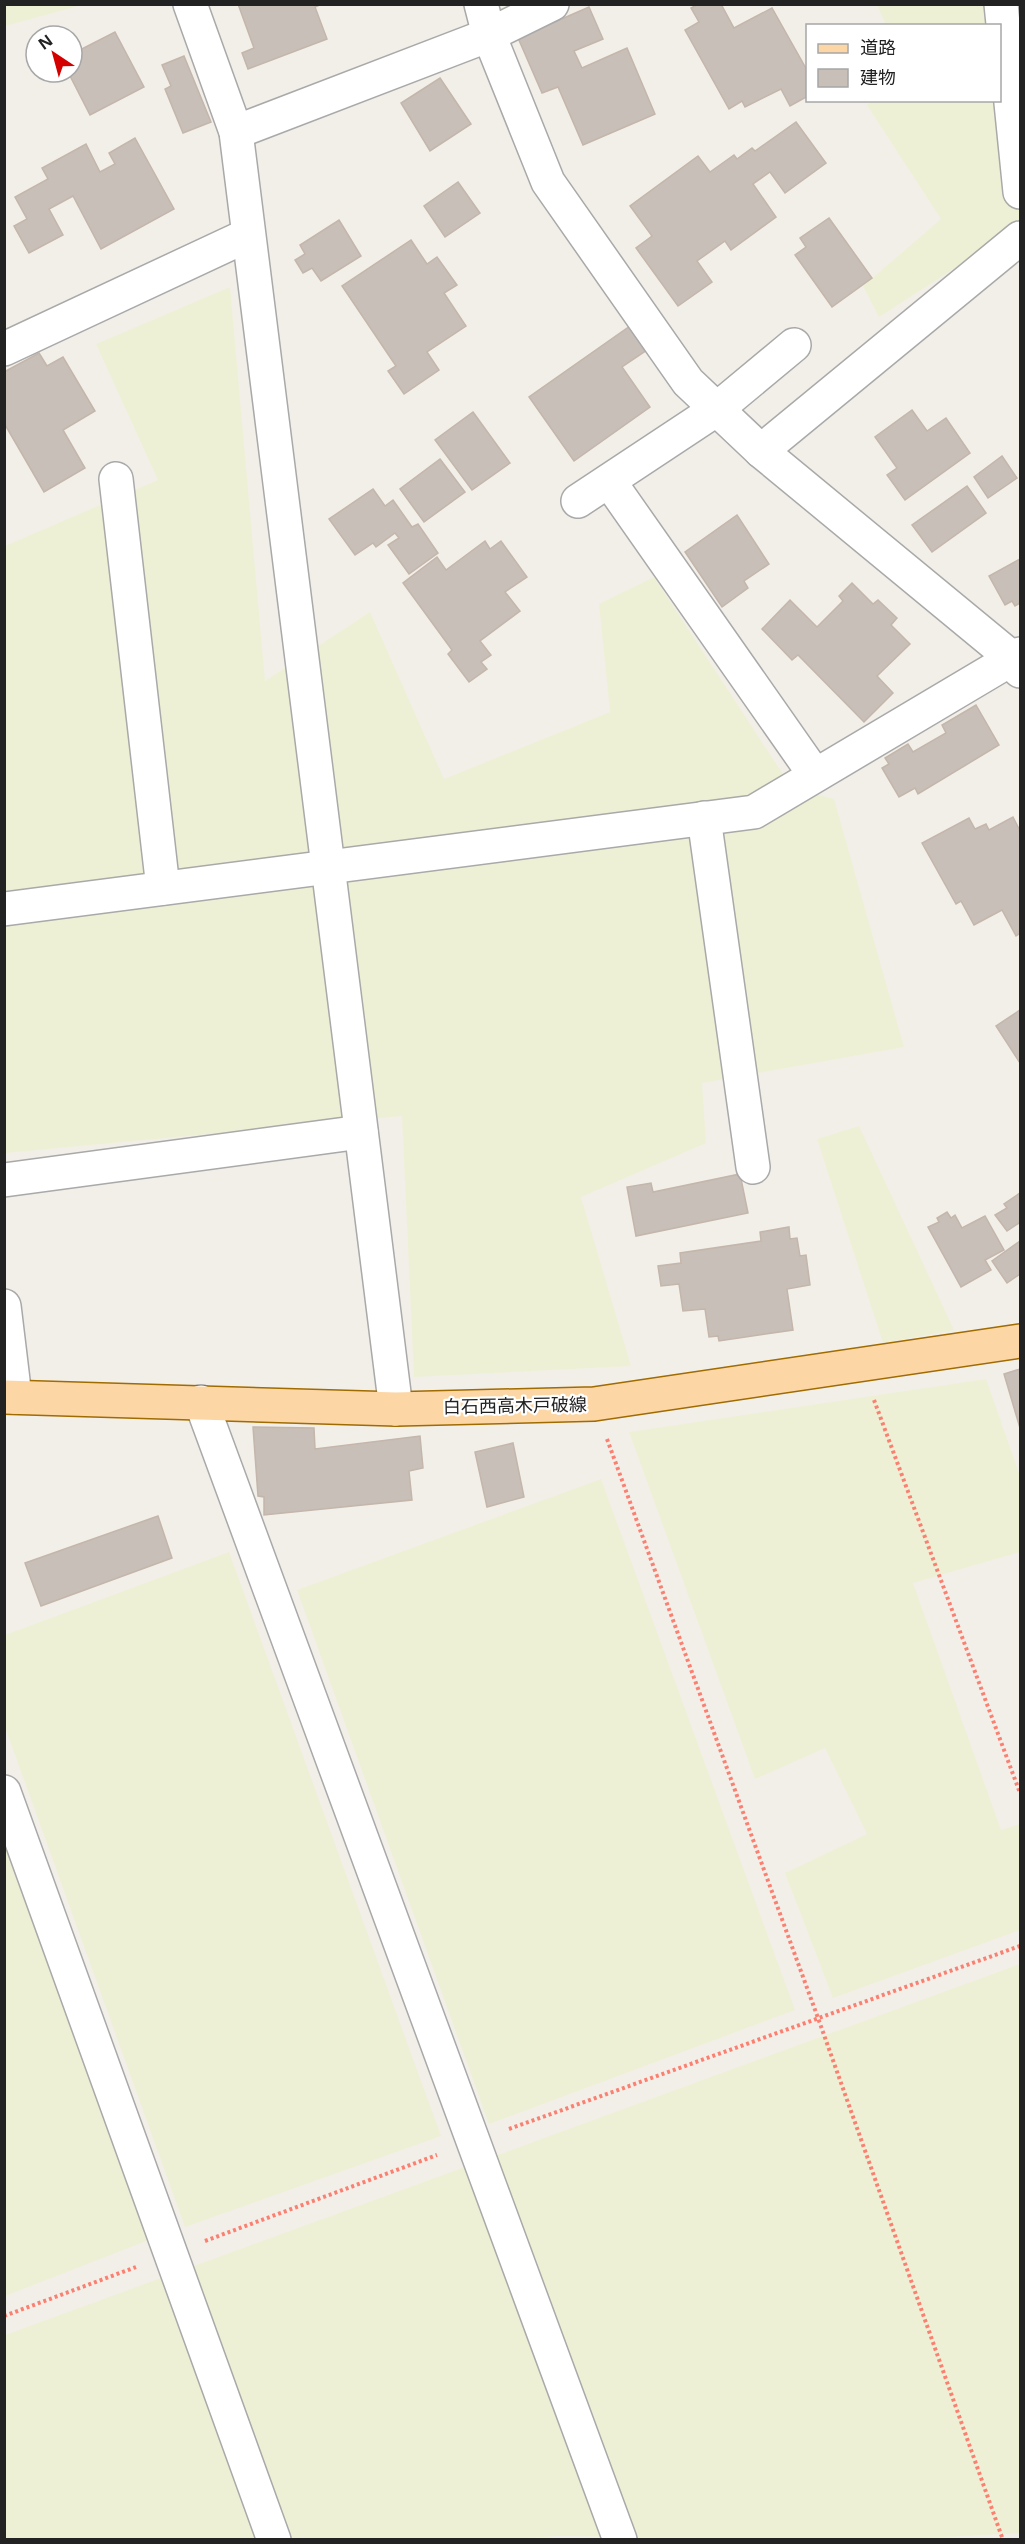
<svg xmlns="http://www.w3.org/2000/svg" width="1025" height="2544" font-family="'Open Sans','Noto Sans JP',sans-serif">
<rect width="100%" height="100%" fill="#f2efe9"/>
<g fill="#eef0d5">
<polygon points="5,4 82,4 82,5 5,26"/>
<polygon points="877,5 1020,5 1020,226 879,317 863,286 941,219 867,105 873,100 1000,100 1000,26 886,25"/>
<polygon points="230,287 265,681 370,612 444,779 610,712 599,604 654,577 792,788 834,799 904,1047 702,1083 706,1143 581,1197 631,1366 414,1377 402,1116 5,1153 5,546 158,480 96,344"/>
<polygon points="859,1126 954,1330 883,1343 817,1139"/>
<polygon points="986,1379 1020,1476 1020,1552 913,1583 1001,1830 1020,1824 1020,1930 833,1998 785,1873 867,1834 825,1748 755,1779 629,1432"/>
<polygon points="601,1479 795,2010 489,2124 297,1590"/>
<polygon points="229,1552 441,2136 185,2227 5,1727 5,1635"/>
<polygon points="4,1839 154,2238 5,2296 4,2296"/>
<polygon points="1020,1964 1020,2533 892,2540 560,2536 489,2540 5,2540 5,2335"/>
</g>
<g fill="#c7bfb8" stroke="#c4b6ab" stroke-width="1.5">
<polygon points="238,4 322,4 315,7 327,39 248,69 242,53 254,48"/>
<polygon points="698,4 721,4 734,28 772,8 808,72 808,96 790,106 781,89 745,107 742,101 729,109 685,30 699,22 691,8"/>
<polygon points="589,7 603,39 574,51 582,68 627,48 655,114 583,145 558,87 542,93 518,38"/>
<polygon points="115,32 144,87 90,115 68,72 72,72 72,54"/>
<polygon points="184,56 211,122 183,133 165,89 171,86 162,65"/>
<polygon points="440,78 471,124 430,151 401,103"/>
<polygon points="796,122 826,163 785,193 770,172 753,184 776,217 731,250 725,241 697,261 712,282 678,306 636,248 652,236 630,206 698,156 710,172 734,155 737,159 752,148 755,151"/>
<polygon points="135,138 174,209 101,249 73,196 49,209 63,235 29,253 14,226 27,219 15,197 48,179 42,168 86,144 100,172 115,164 109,153"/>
<polygon points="458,182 480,213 445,237 424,206"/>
<polygon points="829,218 872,278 832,307 795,255 806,247 800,238"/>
<polygon points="339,220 361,256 321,281 312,268 303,273 295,260 305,254 300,245"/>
<polygon points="411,240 427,264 437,257 457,285 444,293 466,326 427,352 439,370 404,394 388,371 396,366 342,286"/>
<polygon points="630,326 647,350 622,367 650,407 574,461 529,397"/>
<polygon points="39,353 47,366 63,357 95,411 63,430 85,468 44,492 4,423 4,372"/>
<polygon points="912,410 927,431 946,418 970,453 905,500 887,475 897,468 875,437"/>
<polygon points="473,412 510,463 472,490 435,440"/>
<polygon points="1002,456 1017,478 988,498 974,477"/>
<polygon points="440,459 465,492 424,522 400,489"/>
<polygon points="967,486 986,513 932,552 912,525"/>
<polygon points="373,489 385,506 393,500 412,527 418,524 438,553 409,574 388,545 399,538 395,533 376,547 373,543 355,555 329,519"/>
<polygon points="737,515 769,564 744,581 748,588 722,607 685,552"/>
<polygon points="485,541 490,549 501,541 527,577 505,592 520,611 480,641 491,655 481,662 487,669 469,682 448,654 452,650 403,583 437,557 446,570"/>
<polygon points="1020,559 1020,603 1015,606 1012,601 1005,605 989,576"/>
<polygon points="852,583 873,604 878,600 897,618 891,625 910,644 877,676 893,693 864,722 798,655 792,660 762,629 790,600 817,627 843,601 839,596"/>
<polygon points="976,705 999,745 918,794 915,788 899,797 882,768 889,764 885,758 908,744 913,752 946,733 942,725"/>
<polygon points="1013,817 1020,831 1020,933 1016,936 1002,910 974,925 961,901 956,904 922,843 969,818 975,829 986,824 989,830"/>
<polygon points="1020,1010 1020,1063 996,1026"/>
<polygon points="740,1174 748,1213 636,1236 627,1187 651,1183 653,1192"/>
<polygon points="1020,1193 1020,1225 1019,1223 1007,1231 995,1215 1007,1208 1004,1204"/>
<polygon points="947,1212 951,1218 955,1215 962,1228 985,1216 1004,1250 985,1260 991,1270 961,1287 928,1227 939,1222 937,1218"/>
<polygon points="789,1227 790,1239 797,1238 800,1256 806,1255 810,1285 787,1289 793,1330 719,1341 718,1336 709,1337 705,1309 683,1311 679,1284 661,1286 658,1266 681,1263 680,1253 761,1241 760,1232"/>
<polygon points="1020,1241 1020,1274 1007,1283 992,1261"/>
<polygon points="1020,1369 1020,1428 1004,1374"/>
<polygon points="253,1427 314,1428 315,1449 420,1436 423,1468 409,1471 412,1500 264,1515 264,1497 258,1496"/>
<polygon points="513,1443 524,1497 487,1507 475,1452"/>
<polygon points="158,1516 172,1558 41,1606 25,1563"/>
</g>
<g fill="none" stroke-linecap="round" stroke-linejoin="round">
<g stroke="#a9a9a9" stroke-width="36">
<g id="minor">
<polyline points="190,4 236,132 396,1409"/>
<polyline points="481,4 489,35 548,182 688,382 761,451 1012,658 1020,671"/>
<polyline points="1001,4 1020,192"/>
<polyline points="236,132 489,35 552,4"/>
<polyline points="4,349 248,235"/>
<polyline points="761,451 1020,238"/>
<polyline points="116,479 163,888"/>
<polyline points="609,481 815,775"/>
<polyline points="578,501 717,409 794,345"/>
<polyline points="704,818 753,1167"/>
<polyline points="4,909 754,812 1020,654"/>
<polyline points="4,1180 361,1132"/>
<polyline points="4,1306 15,1397"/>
<polyline points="201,1402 620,2540"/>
<polyline points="4,1792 274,2540"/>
</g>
</g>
<g stroke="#a06b00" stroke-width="36">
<polyline id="major" points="4,1397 396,1409 594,1404 1020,1341"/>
</g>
<g stroke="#fa8072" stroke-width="4" stroke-dasharray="3 3" stroke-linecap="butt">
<polyline points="874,1400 1020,1793"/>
<polyline points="607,1439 818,2018 1003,2540"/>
<polyline points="509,2129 1020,1946"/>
<polyline points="205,2241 437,2155"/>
<polyline points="4,2316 136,2267"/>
</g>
<use href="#minor" stroke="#fff" stroke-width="33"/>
<use href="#major" stroke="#fcd6a4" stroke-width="33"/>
</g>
<g text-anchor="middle" stroke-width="4.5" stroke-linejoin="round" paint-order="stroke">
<g font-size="18" fill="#222" stroke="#fff">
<text transform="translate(515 1406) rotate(-1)" y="6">白石西高木戸破線</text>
</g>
</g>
<rect width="1025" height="2544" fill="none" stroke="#222222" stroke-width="12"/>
<rect x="806" y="24" width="195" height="78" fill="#ffffff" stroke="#a7a7a7" stroke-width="1.5"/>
<rect x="818" y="44" width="30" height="9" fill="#fcd6a4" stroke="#a7a7a7" stroke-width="1.5"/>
<text x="860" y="54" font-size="18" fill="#222222">道路</text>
<rect x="818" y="69" width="30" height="18" fill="#c7bfb8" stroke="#a7a7a7" stroke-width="1.5"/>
<text x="860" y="84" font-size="18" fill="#222222">建物</text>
<g transform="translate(54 54) rotate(324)"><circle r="28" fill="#ffffff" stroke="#a7a7a7" stroke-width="1.5"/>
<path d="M0-4.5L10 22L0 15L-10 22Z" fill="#d40000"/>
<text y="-9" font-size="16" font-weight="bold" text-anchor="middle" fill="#222222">N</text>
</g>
</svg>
